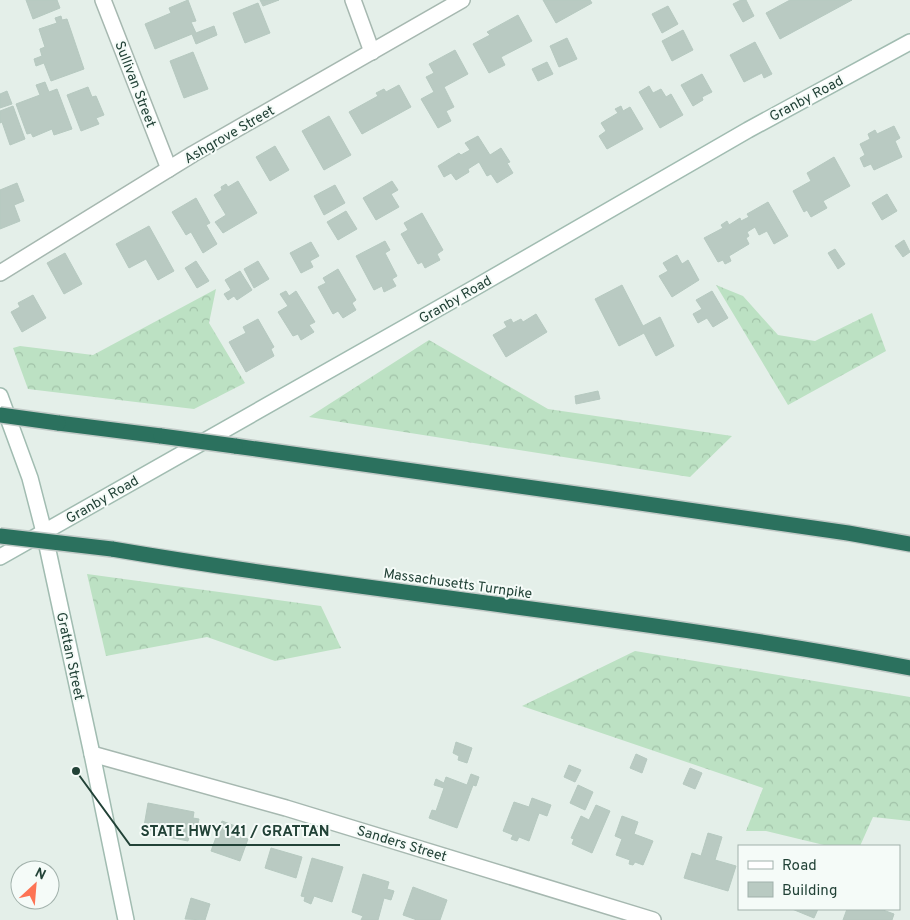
<svg xmlns="http://www.w3.org/2000/svg" width="910" height="920" font-family="Overpass,sans-serif">
<defs>
<pattern id="forest-crowns" width="20" height="18" patternUnits="userSpaceOnUse" patternTransform="scale(1.25)"><rect width="20" height="18" fill="#bce1c3"/><path d="M2 6a3 3 0 1 1 6 0M12 15a3 3 0 1 1 6 0" fill="none" stroke="#a1c2a8"/></pattern>
</defs>
<rect width="100%" height="100%" fill="#e4efe9"/>
<g fill="url(#forest-crowns)">
<polygon points="716,285 743,296 778,335 815,341 872,313 886,351 788,405"/>
<polygon points="216,289 209,323 245,383 194,409 28,389 13,348 20,346 93,355"/>
<polygon points="429,340 548,409 732,436 690,477 309,417"/>
<polygon points="87,574 321,606 341,648 275,661 207,637 106,656"/>
<polygon points="635,651 910,697 910,821 873,817 860,846 828,846 766,831 746,831 763,788 522,706"/>
</g>
<g fill="#b9cac2" stroke="#b6c9c0">
<polygon points="26,0 57,0 60,8 33,19"/>
<polygon points="188,0 196,21 191,22 196,33 214,26 217,35 196,44 192,34 155,49 145,24 171,13 169,8"/>
<polygon points="260,0 279,0 263,6"/>
<polygon points="543,0 590,0 592,3 556,23"/>
<polygon points="741,0 746,0 754,16 743,22 733,4"/>
<polygon points="790,0 852,0 780,39 766,13"/>
<polygon points="258,3 270,33 245,43 233,13"/>
<polygon points="668,6 678,24 662,33 652,14"/>
<polygon points="518,15 532,41 501,57 505,65 489,73 473,44 490,35 487,32"/>
<polygon points="61,16 62,20 67,19 84,69 51,81 44,63 36,66 34,59 42,56 40,49 45,47 39,29 57,23 55,18"/>
<polygon points="683,30 693,50 672,61 662,41"/>
<polygon points="567,38 577,59 559,67 550,46"/>
<polygon points="755,42 772,74 764,78 762,73 744,82 730,55"/>
<polygon points="455,50 468,74 444,87 454,107 446,111 451,121 438,128 421,99 434,92 426,77 434,73 429,64"/>
<polygon points="193,52 208,89 184,98 170,61"/>
<polygon points="547,62 553,74 538,81 532,69"/>
<polygon points="702,74 712,92 702,97 703,100 693,106 681,85"/>
<polygon points="45,82 49,92 57,89 72,129 54,135 52,129 33,137 31,133 27,134 16,104 40,95 36,85"/>
<polygon points="399,85 411,107 362,134 349,112 378,96 376,93 384,89 386,92"/>
<polygon points="649,86 653,93 661,89 666,97 671,94 683,115 660,128 639,92"/>
<polygon points="88,87 92,97 96,96 104,115 96,118 99,124 81,131 67,95"/>
<polygon points="7,91 12,104 0,108 0,94"/>
<polygon points="13,106 25,139 10,145 2,122 0,123 0,111"/>
<polygon points="621,106 623,111 630,107 643,129 607,149 599,136 606,131 601,123 618,113 615,109"/>
<polygon points="329,116 351,155 324,170 302,131"/>
<polygon points="894,126 900,138 895,141 902,157 874,170 871,164 864,167 860,158 865,155 860,144 870,139 868,134 875,130 877,134"/>
<polygon points="478,136 490,155 501,148 510,162 507,163 513,173 497,183 491,174 487,176 479,162 468,169 469,172 456,180 451,173 444,177 438,166 459,153 461,155 470,150 465,143"/>
<polygon points="275,146 289,170 270,181 256,157"/>
<polygon points="834,157 850,186 823,201 827,208 811,217 807,210 804,212 793,191 811,181 807,173"/>
<polygon points="238,181 257,213 223,233 215,222 226,215 214,195 222,190 221,187 226,184 228,187"/>
<polygon points="392,181 398,190 391,194 399,207 376,220 363,198"/>
<polygon points="17,183 24,201 14,205 20,221 0,229 0,190"/>
<polygon points="335,185 345,203 324,215 314,196"/>
<polygon points="887,194 897,211 882,220 872,203"/>
<polygon points="196,198 210,223 206,225 217,244 203,253 191,232 186,235 172,212"/>
<polygon points="768,202 788,236 774,244 767,231 759,235 755,227 747,232 749,236 746,238 749,244 729,256 731,261 725,264 723,260 718,262 704,238 723,228 721,225 727,221 729,225 740,218 741,221 749,217 747,214"/>
<polygon points="346,211 357,229 338,240 327,222"/>
<polygon points="422,213 443,250 437,254 440,260 425,268 422,262 418,264 401,234 408,230 404,223"/>
<polygon points="149,226 174,271 158,280 146,259 129,268 116,244"/>
<polygon points="904,240 910,252 903,257 895,246"/>
<polygon points="385,241 390,250 385,253 397,276 392,279 396,286 384,292 382,286 374,290 356,256"/>
<polygon points="311,242 319,256 310,261 313,267 301,273 290,253"/>
<polygon points="835,249 845,264 838,269 828,253"/>
<polygon points="65,253 82,284 64,294 47,263"/>
<polygon points="677,255 682,264 688,260 699,280 672,297 659,276 668,271 663,263"/>
<polygon points="196,261 209,281 197,288 185,268"/>
<polygon points="258,261 269,279 254,288 244,269"/>
<polygon points="338,269 356,300 352,303 356,310 343,318 338,311 333,314 318,287 326,283 323,278"/>
<polygon points="240,271 252,290 237,300 234,296 228,300 224,294 231,290 225,280"/>
<polygon points="622,285 643,326 660,317 674,346 656,356 644,333 619,346 595,299"/>
<polygon points="286,291 289,296 296,291 315,322 309,325 314,332 301,340 298,334 293,336 278,312 288,306 280,294"/>
<polygon points="712,291 728,318 713,327 707,318 698,323 693,314 702,309 696,300"/>
<polygon points="33,295 46,318 22,332 11,312 20,307 18,303"/>
<polygon points="536,314 547,332 506,357 493,335 507,327 504,322 511,319 513,323 521,319 523,322"/>
<polygon points="258,319 274,347 271,349 274,356 246,372 229,342 246,333 243,327"/>
<polygon points="598,391 600,399 576,404 575,396"/>
<polygon points="456,742 472,748 467,763 458,760 459,756 453,753"/>
<polygon points="636,754 647,759 642,773 630,768"/>
<polygon points="569,765 581,770 575,782 564,777"/>
<polygon points="690,768 702,773 695,789 683,784"/>
<polygon points="471,774 479,777 476,786 473,785 457,828 429,818 432,810 436,811 444,788 434,785 436,779 444,783 446,777 467,785"/>
<polygon points="578,785 593,792 585,810 570,803"/>
<polygon points="532,798 551,805 547,816 539,813 529,841 519,837 517,841 511,839 513,835 503,831 514,802 529,807"/>
<polygon points="148,803 194,812 193,818 199,819 197,828 191,827 188,841 143,832"/>
<polygon points="596,805 610,811 592,853 572,844 574,839 571,838 581,816 589,820"/>
<polygon points="622,816 638,822 634,834 653,841 643,865 635,862 633,865 629,864 630,860 616,855 622,839 615,836"/>
<polygon points="222,821 238,827 235,834 248,839 240,861 211,851"/>
<polygon points="708,833 722,837 715,860 736,866 728,891 684,878 692,853 701,856"/>
<polygon points="271,848 302,857 296,878 265,868"/>
<polygon points="312,858 343,867 332,902 314,896 311,904 304,901 305,897 301,896"/>
<polygon points="363,874 389,882 387,889 394,891 391,900 384,898 378,920 361,920 363,916 352,912"/>
<polygon points="413,887 447,900 440,920 417,920 403,915"/>
<polygon points="191,898 210,904 205,920 185,919"/>
<polygon points="792,909 818,909 814,918"/>
<polygon points="847,909 884,909 883,910 894,914 892,920 843,920"/>
</g>
<g fill="none" stroke-linecap="round" stroke-linejoin="round">
<g stroke="#a6b8b0" stroke-width="18">
<g id="minor">
<polyline points="103,0 169,169"/>
<polyline points="353,0 372,52"/>
<polyline points="0,273 193,154 462,0"/>
<polyline points="92,754 286,808 653,920"/>
</g>
</g>
<g stroke="#a1bcb1" stroke-width="18">
<g id="secondary">
<polyline points="0,396 30,478 44,532 92,754 126,920"/>
<polyline points="0,557 476,287 748,130 910,42"/>
</g>
</g>
<g stroke="#c1cac7" stroke-width="18">
<g id="motorway">
<polyline points="58,423 161,436"/>
<polyline points="235,446 605,498 848,533 910,544"/>
<path d="M112 549C377 594 646 617 910 668"/>
</g>
</g>
<use href="#minor" stroke="#fff" stroke-width="15"/>
<use href="#secondary" stroke="#fff" stroke-width="15"/>
<use href="#motorway" stroke="#2b715e" stroke-width="15"/>
<g stroke="#c1cac7" stroke-width="18" stroke-linecap="butt">
<g id="motorway-bridge">
<polyline points="0,415 58,423"/>
<polyline points="161,436 235,446"/>
<polyline points="0,536 112,549"/>
</g>
</g>
<use href="#motorway-bridge" stroke="#2b715e" stroke-width="15"/>
</g>
<g text-anchor="middle" stroke-width="4" stroke-linejoin="round" paint-order="stroke">
<g font-size="14" fill="#224237" stroke="#f5fbf8">
<text transform="translate(136 84) rotate(69)" y="5">Sullivan Street</text>
<text transform="translate(806 98) rotate(-28)" y="5">Granby Road</text>
<text transform="translate(229 134) rotate(-30)" y="5">Ashgrove Street</text>
<text transform="translate(455 299) rotate(-30)" y="5">Granby Road</text>
<text transform="translate(102 499) rotate(-30)" y="5">Granby Road</text>
<text transform="translate(458 583) rotate(8)" y="5">Massachusetts Turnpike</text>
<text transform="translate(71 656) rotate(78)" y="5">Grattan Street</text>
<text transform="translate(402 843) rotate(17)" y="5">Sanders Street</text>
</g>
</g>
<path fill="none" stroke="#224237" stroke-width="2" d="M76 771L130 845H340"/>
<circle fill="#224237" stroke="#f5fbf8" stroke-width="2" cx="76" cy="771" r="5"/>
<g font-size="15" text-anchor="middle" font-weight="bold" fill="#224237" stroke="#f5fbf8" stroke-width="4" stroke-linejoin="round" paint-order="stroke">
<text x="235" y="836">STATE HWY 141 / GRATTAN</text>
</g>
<rect x="738" y="845" width="162" height="65" fill="#f5fbf8" stroke="#a1b1ab"/>
<rect x="748" y="861" width="25" height="8" fill="#ffffff" stroke="#a1b1ab"/>
<text x="782" y="870" font-size="15" fill="#224237">Road</text>
<rect x="748" y="882" width="25" height="15" fill="#b9cac2" stroke="#a1b1ab"/>
<text x="782" y="895" font-size="15" fill="#224237">Building</text>
<g transform="translate(35 885) rotate(26)"><circle r="24" fill="#f5fbf8" stroke="#a1b1ab"/>
<path d="M0-4L9 19L0 12L-9 19Z" fill="#fd7354"/>
<text y="-8" font-size="14" font-weight="bold" text-anchor="middle" fill="#224237">N</text>
</g>
</svg>
